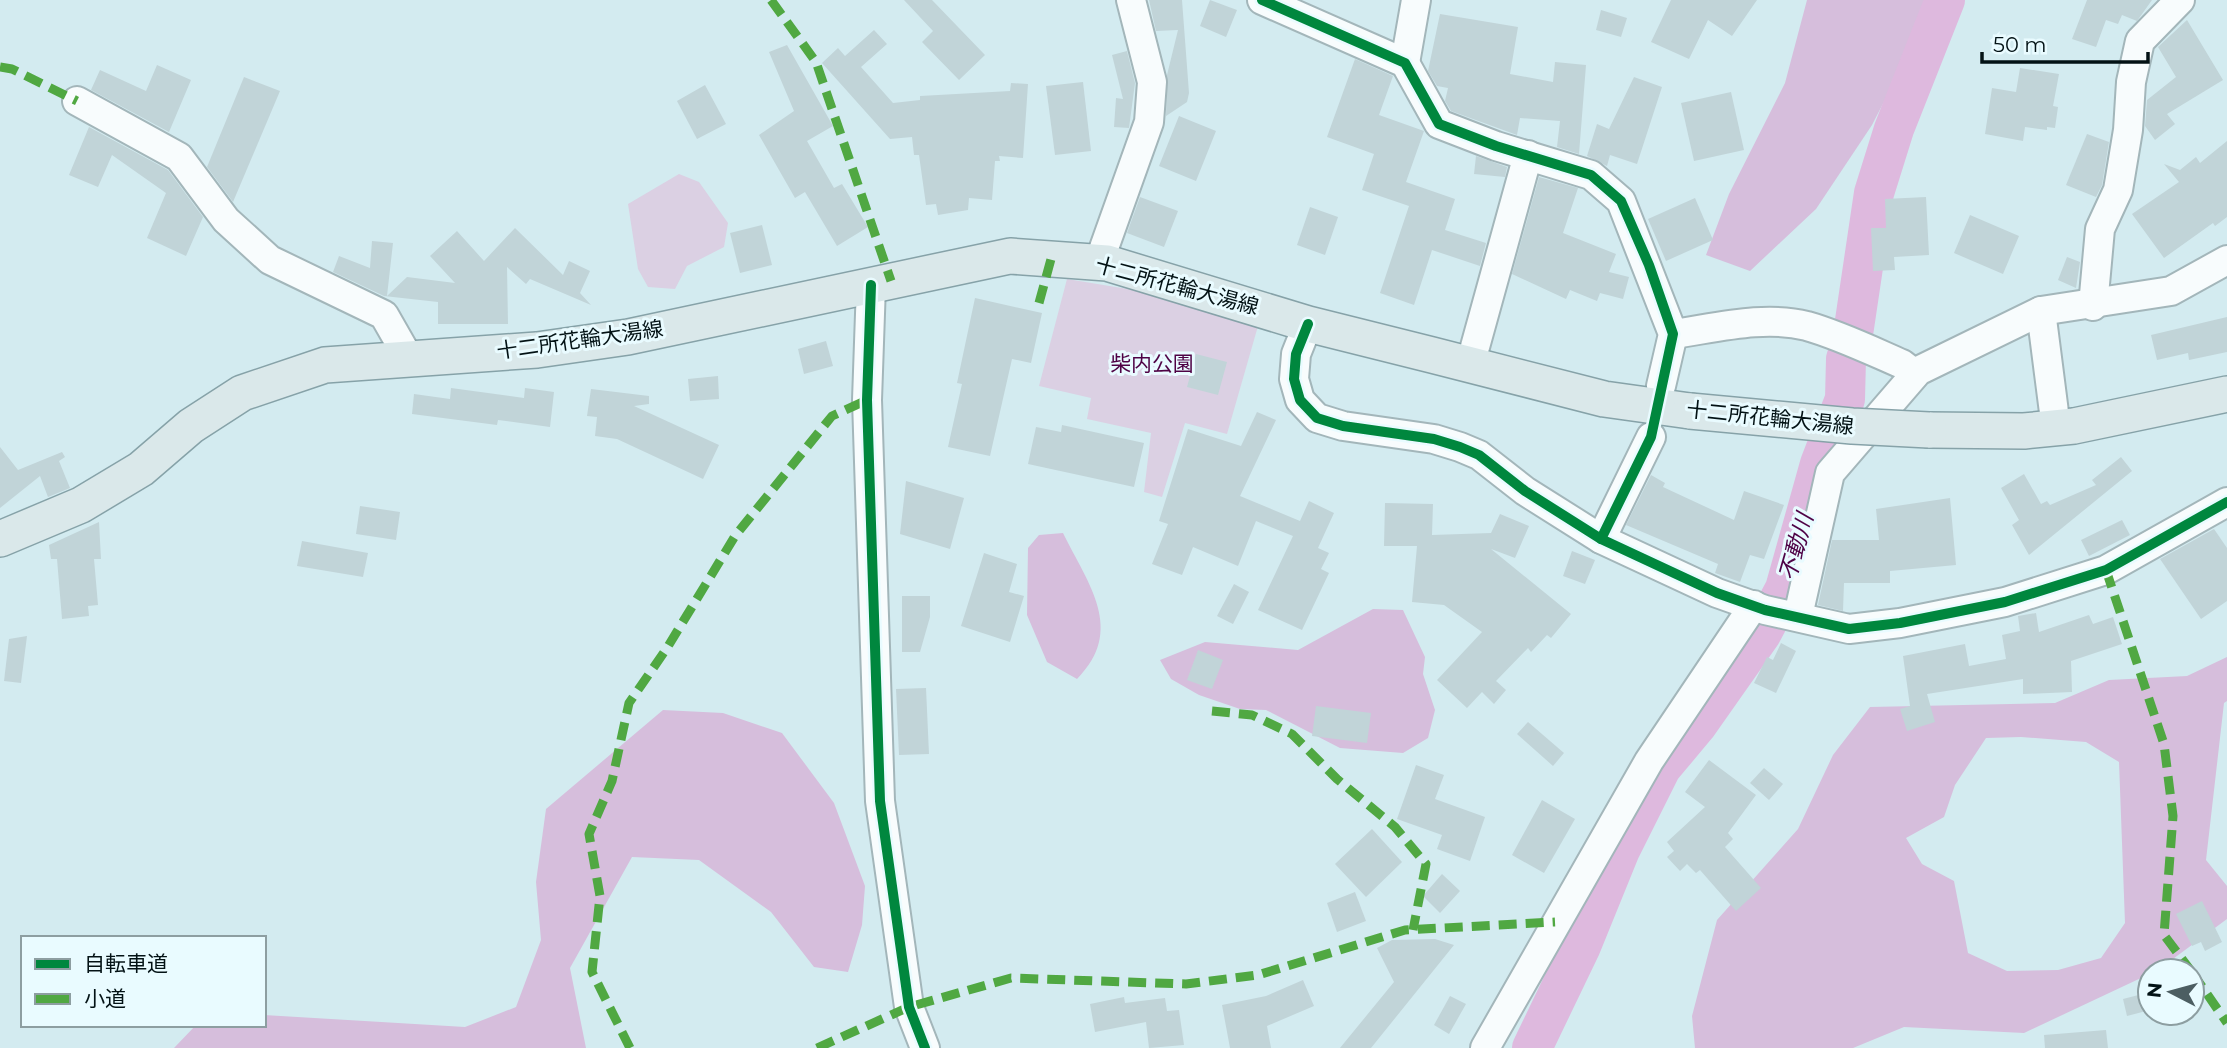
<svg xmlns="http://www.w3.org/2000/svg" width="2227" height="1048" font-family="Montserrat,'Noto Sans JP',sans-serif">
<rect width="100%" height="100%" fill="#d3ebf0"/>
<g fill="#dbd0e3">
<polygon points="679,174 699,182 728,223 724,247 687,266 675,289 648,287 638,269 628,204"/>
<polygon points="1067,279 1152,293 1258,326 1227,434 1185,423 1162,497 1144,492 1151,433 1087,419 1091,398 1039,386"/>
</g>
<g fill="#d6bedc" fill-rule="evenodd">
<polygon points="1807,0 1936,0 1872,125 1816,209 1750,271 1706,255 1729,194 1785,83"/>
<path d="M1063 533C1088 584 1126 630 1077 679L1047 662 1027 615 1028 548 1039 535Z"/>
<polygon points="1373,609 1403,610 1425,657 1423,674 1435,710 1428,738 1403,753 1340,748 1266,710 1240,709 1199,695 1171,679 1160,660 1205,642 1298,650"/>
<path d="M2227 657V701L2224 703 2206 860 2227 886V919L2158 970 2024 1033 1904 1027 1853 1048H1695L1692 1016 1717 920 1798 829 1833 755 1870 707 2055 703 2109 680 2187 676ZM2021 737 2086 742 2119 762 2125 923 2101 958 2058 970 2007 971 1968 953 1954 881 1922 864 1906 838 1944 817 1955 785 1986 738Z"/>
<polygon points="663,710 723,713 782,733 834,803 865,886 862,925 848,972 814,967 771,912 699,860 632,857 570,968 586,1048 174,1048 196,1025 264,1025 264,1015 465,1027 516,1007 541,940 536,882 546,809"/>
</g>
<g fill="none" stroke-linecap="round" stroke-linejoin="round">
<polyline stroke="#deb9de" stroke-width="40" points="1532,1048 1581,946 1620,850 1661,768 1697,725 1761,634 1785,589 1820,464 1845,399 1846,359 1852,341 1874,193 1894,129 1945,0"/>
</g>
<g fill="#c1d4d8">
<polygon points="904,0 932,0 985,55 959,80 922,42 933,31"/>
<polygon points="1149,0 1182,0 1189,93 1187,102 1166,116 1167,75 1178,30 1156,31"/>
<polygon points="1210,0 1237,10 1226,37 1200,26"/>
<polygon points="1671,0 1757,0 1732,36 1708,20 1689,59 1651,42"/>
<polygon points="2087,0 2152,0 2137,21 2122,15 2118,24 2106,20 2096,47 2072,39"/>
<polygon points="1601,10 1627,18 1621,37 1596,30"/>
<polygon points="1440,14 1518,27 1510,74 1553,82 1555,62 1586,65 1579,154 1557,147 1560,121 1520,118 1517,135 1451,111 1445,101 1448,88 1437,86 1428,71"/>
<polygon points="2187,20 2223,80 2167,114 2175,124 2155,140 2145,126 2147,100 2176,77 2158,47"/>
<polygon points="874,30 887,44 861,67 893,103 920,100 920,96 1010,91 1011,83 1028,84 1023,158 999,156 1000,161 995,161 992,200 969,198 968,210 938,215 936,204 926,205 919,155 914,155 912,137 890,139 822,63 838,48 845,56"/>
<polygon points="787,45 833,126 807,141 834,188 842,184 868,227 837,246 805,192 795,198 759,135 794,111 769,52"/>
<polygon points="1127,51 1135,83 1129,128 1114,127 1116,98 1123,99 1112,55"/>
<polygon points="1355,59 1393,76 1379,115 1424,131 1406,182 1455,199 1445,230 1486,243 1480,266 1432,250 1414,305 1380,293 1409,206 1362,190 1374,154 1327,137"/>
<polygon points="157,65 191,80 169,132 91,90 100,70 146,91"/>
<polygon points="2020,68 2059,74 2053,106 2058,107 2055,128 2047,127 2047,130 2025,127 2023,141 1985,134 1992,88 2016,92"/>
<polygon points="244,77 280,91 233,202 207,167"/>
<polygon points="1634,77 1662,87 1637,164 1610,155 1607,166 1587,156 1597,124 1609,129"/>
<polygon points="1083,82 1091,151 1055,155 1046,86"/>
<polygon points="705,85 726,124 697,139 677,101"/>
<polygon points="1731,92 1744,150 1694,161 1681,103"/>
<polygon points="1179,116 1216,131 1196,181 1159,166"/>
<polygon points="89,127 168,170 203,217 186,256 147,238 166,193 112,155 98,187 69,175"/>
<polygon points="2087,134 2109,142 2102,185 2096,197 2066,185"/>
<polygon points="2227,141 2227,217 2215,226 2213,223 2164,258 2132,214 2179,182 2164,164 2180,170 2196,157 2200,163"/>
<polygon points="1476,156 1507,167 1505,177 1474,174"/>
<polygon points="1539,177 1578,188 1563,233 1616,254 1609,272 1629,277 1623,299 1600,293 1597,301 1570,290 1566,299 1512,274"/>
<polygon points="1140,197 1178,211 1164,247 1127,233"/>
<polygon points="1926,197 1929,255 1894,257 1895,270 1873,271 1871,228 1886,228 1885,199"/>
<polygon points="1695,198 1713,240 1666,261 1648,219"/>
<polygon points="1310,207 1338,217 1325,255 1297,245"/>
<polygon points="1970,215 2019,236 2003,274 1954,253"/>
<polygon points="762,225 772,265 740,273 730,233"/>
<polygon points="515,228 563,275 569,261 590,271 580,293 591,305 530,279 526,284 507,267 508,324 438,324 438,302 384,296 333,272 339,256 370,268 372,241 393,243 387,296 407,277 455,283 430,256 457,231 484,261"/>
<polygon points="2067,257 2080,262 2076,288 2058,280"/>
<polygon points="975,298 1042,313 1031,363 1012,359 990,456 948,447 962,384 957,383"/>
<polygon points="2227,317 2227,352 2189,360 2188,353 2157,360 2151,335"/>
<polygon points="826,341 833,366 804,374 798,349"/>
<polygon points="1196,354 1227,362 1218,395 1187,387"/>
<polygon points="718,376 719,399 690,401 688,379"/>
<polygon points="451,388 524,398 525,388 554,392 550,427 498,420 497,425 412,414 414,394 450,399"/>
<polygon points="591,389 649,396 649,404 634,406 719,445 703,479 617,439 595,436 597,417 587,416"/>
<polygon points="1257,412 1276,420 1240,496 1300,521 1309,501 1334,513 1318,548 1329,553 1321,569 1329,573 1302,630 1258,610 1293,536 1256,521 1238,566 1193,547 1182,575 1152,564 1168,524 1159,521 1188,429 1241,446"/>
<polygon points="1062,425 1144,443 1134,487 1028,464 1036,427 1061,432"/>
<polygon points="0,447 18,470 62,452 65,457 59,461 70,488 48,497 40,476 0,508"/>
<polygon points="2121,457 2132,471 2029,555 2012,525 2019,520 2001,488 2024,474 2041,504 2047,501 2050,505 2096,485 2092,480"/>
<polygon points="1651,475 1665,483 1663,487 1734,520 1744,491 1784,505 1764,559 1750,555 1740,582 1715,573 1718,564 1626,525"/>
<polygon points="906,481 964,498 950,549 900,534"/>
<polygon points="1950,498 1956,565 1890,571 1890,583 1844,583 1843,611 1818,605 1832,540 1879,540 1876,509"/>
<polygon points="1385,503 1433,504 1432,535 1491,533 1500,514 1529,526 1515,558 1491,549 1571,614 1551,638 1547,635 1531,652 1528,648 1496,681 1506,690 1494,704 1482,692 1467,708 1437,680 1482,632 1444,605 1412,602 1417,546 1384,546"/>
<polygon points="360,506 400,512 396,540 356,534"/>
<polygon points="2122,520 2130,535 2089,556 2081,540"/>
<polygon points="99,522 101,559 94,559 98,605 88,606 89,616 62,619 57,559 51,559 49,545"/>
<polygon points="2214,529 2227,548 2227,601 2201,619 2160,559"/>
<polygon points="302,541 368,553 363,577 297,566"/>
<polygon points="1572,551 1595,560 1585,584 1563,576"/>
<polygon points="984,553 1017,564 1009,592 1024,596 1010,642 961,626"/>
<polygon points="1234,584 1249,592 1233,624 1217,616"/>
<polygon points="902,596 930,596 930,617 920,652 902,652"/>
<polygon points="2036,613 2039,632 2089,615 2093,624 2113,617 2122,644 2071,661 2072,692 2023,694 2023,679 1927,694 1935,722 1907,731 1900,709 1910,706 1903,656 1965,644 1969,666 2006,659 2002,635 2020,631 2018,616"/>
<polygon points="27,636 21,683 4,681 9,639"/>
<polygon points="1781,643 1796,651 1776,693 1754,683 1767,657 1773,660"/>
<polygon points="1198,650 1223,660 1212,689 1187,680"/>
<polygon points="926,688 929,754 899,755 896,689"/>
<polygon points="1316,706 1371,713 1367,743 1312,736"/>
<polygon points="1528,722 1564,753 1553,766 1517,734"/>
<polygon points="1709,760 1756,795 1728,833 1733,839 1725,847 1761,888 1736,911 1700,870 1696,873 1687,864 1680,871 1667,857 1674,851 1667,842 1705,807 1685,792"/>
<polygon points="1416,765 1444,775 1435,799 1485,817 1470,861 1437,849 1442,835 1397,819"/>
<polygon points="1764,768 1783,784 1769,800 1750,783"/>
<polygon points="1542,800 1575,819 1544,873 1512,855"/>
<polygon points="1372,829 1402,862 1366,897 1335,864"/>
<polygon points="1442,874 1460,891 1440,913 1423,896"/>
<polygon points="1355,892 1366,921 1337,932 1327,903"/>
<polygon points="2202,901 2222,942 2205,951 2201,942 2192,946 2176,914"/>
<polygon points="1435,939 1454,945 1371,1048 1340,1048 1394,982 1377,948 1392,940"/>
<polygon points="1303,980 1314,1006 1267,1026 1271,1048 1230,1048 1222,1005 1266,996"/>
<polygon points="2150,992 2150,1010 2127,1016 2123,999"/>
<polygon points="1450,996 1466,1004 1449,1034 1434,1025"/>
<polygon points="1124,997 1125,1003 1165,998 1167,1011 1179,1010 1184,1045 1149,1048 1146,1022 1095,1032 1090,1004"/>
<polygon points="2106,1030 2108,1048 2045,1048 2044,1035"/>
</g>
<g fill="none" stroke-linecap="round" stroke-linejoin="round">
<g stroke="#a3b6ba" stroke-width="32">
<g id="minor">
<polyline points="1262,0 1405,63 1439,124 1496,146 1591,175 1621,201 1673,334 1661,386"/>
<polyline points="1405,63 1416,0"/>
<polyline points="77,101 179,157 226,220 270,260 384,315 408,357"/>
<polyline points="1099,262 1149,122 1152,82 1131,0"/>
<polyline points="871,285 867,400 880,801 909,1007 925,1048"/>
<polyline points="2093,306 2100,229 2118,190 2128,130 2131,82 2140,41 2180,0"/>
<polyline points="2041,311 2056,428"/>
<polyline points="1308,324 1296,354 1294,379 1300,400 1317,418 1343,426 1434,439 1460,447 1479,455 1525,491 1601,539 1717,593 1765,610 1849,629 1900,623 2005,602 2106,570 2227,502"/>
<path d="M1673 334C1716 328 1764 315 1807 326 1839 335 1872 351 1902 364L1915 374"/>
<polyline points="1470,365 1528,155"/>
<polyline points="1601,539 1651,437"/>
<polyline points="1798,616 1830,473 1918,371 2041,311 2171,291 2227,260"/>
<polyline points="1485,1048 1649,761 1754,605"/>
</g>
</g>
<g stroke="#86a2a8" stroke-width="38">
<g id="major">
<polyline points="1929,430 2024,431 2074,426 2227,394"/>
<polyline points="0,539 81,505 141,469 191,426 242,393 325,365 537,350 628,337 1010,256 1107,263 1308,324 1432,355 1604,399 1690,411"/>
</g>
</g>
<use href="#minor" stroke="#f8fcfd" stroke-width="28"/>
<use href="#major" stroke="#dae8ea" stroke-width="35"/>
<g stroke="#86a2a8" stroke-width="38" stroke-linecap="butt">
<polyline id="major-bridge" points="1690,411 1852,426 1929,430"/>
</g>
<use href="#major-bridge" stroke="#dae8ea" stroke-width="35"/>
<g stroke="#50a842" stroke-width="9" stroke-dasharray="18 9" stroke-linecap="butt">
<polyline points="771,0 816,62 891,281"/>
<polyline points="0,67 12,69 77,101"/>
<polyline points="1039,303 1051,259"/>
<polyline points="2106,570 2164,744 2173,816 2164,935 2191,971"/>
<polyline points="1212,711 1252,715 1292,734 1337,779 1395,827 1426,864 1413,930"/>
<polyline points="2192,972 2227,1023"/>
<polyline points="630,1048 592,972 600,896 589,834 612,781 629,703 667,648 735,536 832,416 867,400"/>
<polyline points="817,1048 909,1007 1011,978 1186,984 1258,975 1405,930 1555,922"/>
</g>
<g stroke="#e9fbff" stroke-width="15">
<g id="cycleway">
<polyline points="1262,0 1405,63 1439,124 1496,146 1591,175 1621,201 1649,265 1673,334 1651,437 1601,539"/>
<polyline points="871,285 867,400 880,801 909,1007 925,1048"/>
<polyline points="1308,324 1296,354 1294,379 1300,400 1317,418 1343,426 1434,439 1460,447 1479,455 1525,491 1601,539 1717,593 1765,610 1849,629 1900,623 2005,602 2106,570 2227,502"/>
</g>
</g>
<use href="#cycleway" stroke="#00873e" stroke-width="10"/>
</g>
<g text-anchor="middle" stroke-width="6" stroke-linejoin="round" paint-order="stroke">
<g font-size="21" fill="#031215" stroke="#e9fbff">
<text transform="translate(1177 286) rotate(15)" y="7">十二所花輪大湯線</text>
<text transform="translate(580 340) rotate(-8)" y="7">十二所花輪大湯線</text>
<text transform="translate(1770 418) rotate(6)" y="7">十二所花輪大湯線</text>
</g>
<g font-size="21" fill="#4e0245" stroke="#e9fbff">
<text x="1152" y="371">柴内公園</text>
</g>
<g font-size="23" font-style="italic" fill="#4e0246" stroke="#e9fbff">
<text transform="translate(1796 547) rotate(-74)" y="8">不動川</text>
</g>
</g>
<rect x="21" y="936" width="245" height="91" fill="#e9fbff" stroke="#8d9ea1" stroke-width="2"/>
<rect x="35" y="959" width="35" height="10" fill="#00873e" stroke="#8d9ea1" stroke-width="2"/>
<text x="84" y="971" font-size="21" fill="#031215">自転車道</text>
<rect x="35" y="994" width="35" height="10" fill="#50a842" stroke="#8d9ea1" stroke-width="2"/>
<text x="84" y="1006" font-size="21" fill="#031215">小道</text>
<g transform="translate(2171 992) rotate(276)"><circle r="33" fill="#e9fbff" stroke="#8d9ea1" stroke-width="2"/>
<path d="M0-5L12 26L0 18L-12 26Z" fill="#4c5e62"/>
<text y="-10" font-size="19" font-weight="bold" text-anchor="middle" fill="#031215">N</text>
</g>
<path d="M1982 52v10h166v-10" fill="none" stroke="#031215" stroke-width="3.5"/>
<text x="1993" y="52" font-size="21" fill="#031215" stroke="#e9fbff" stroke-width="5" paint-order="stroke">50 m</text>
</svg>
